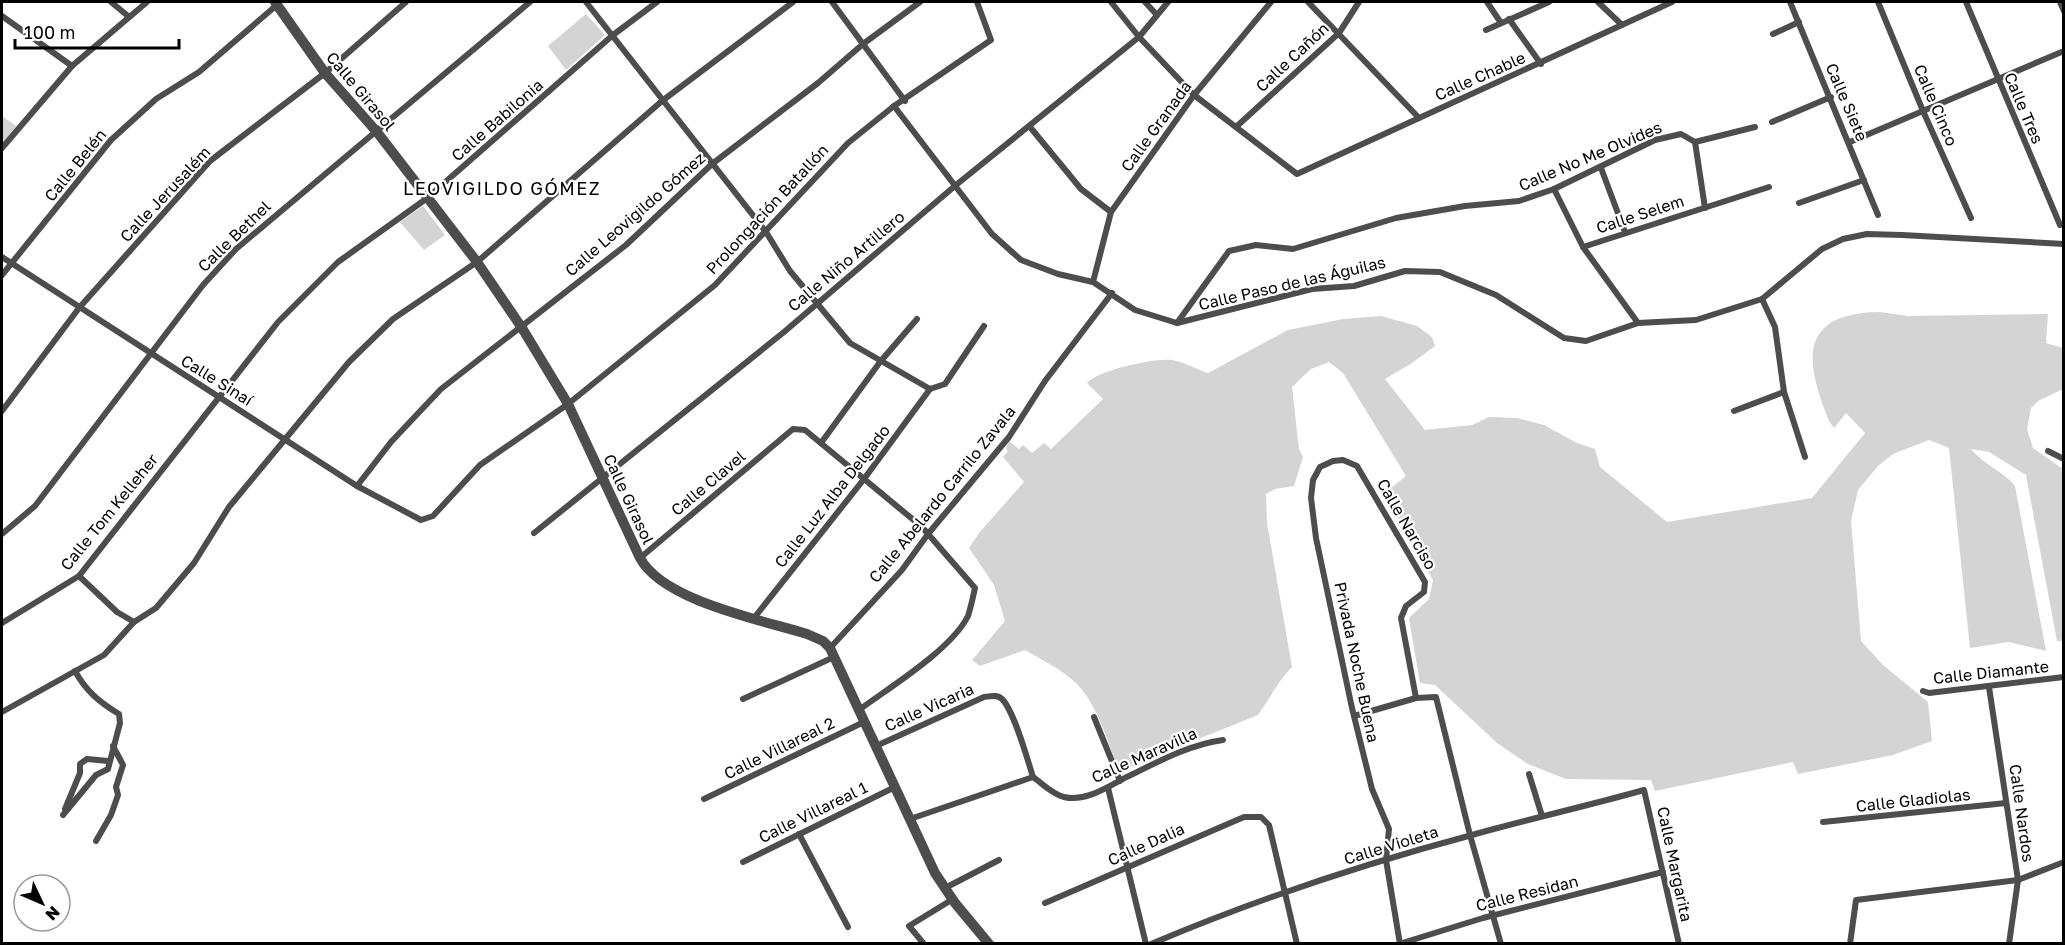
<svg xmlns="http://www.w3.org/2000/svg" width="2065" height="945" font-family="'Golos Text',sans-serif">
<rect width="100%" height="100%" fill="#fff"/>
<g fill="#d4d4d4">
<polygon points="586,14 605,35 566,70 548,46"/>
<polygon points="2,116 16,126 2,144"/>
<polygon points="423,206 445,235 424,250 400,222"/>
<path d="M1880 312 1908 316 2048 314 2046 343 2063 348V389L2038 401 2031 408 2027 429 2033 448 2063 469V641H2057L2026 475 1989 452 1971 449C1984 465 2003 471 2015 486L2046 651 2009 642 1970 648 1949 448 1929 440 1893 454 1878 466 1858 490 1851 521 1861 641 1883 665 1928 702 1932 741 1893 755 1798 774 1793 762 1655 791 1651 780 1566 779 1528 764 1497 743 1435 685 1420 683 1409 618 1429 599 1433 580 1385 493 1406 476 1343 373 1329 362 1311 369 1292 387 1299 449 1303 457 1294 486 1275 489 1266 494 1267 523 1292 667C1277 682 1270 699 1258 715L1119 771C1108 743 1098 705 1076 683 1061 669 1042 660 1025 650L980 666 972 660 1005 621 994 585 969 548 979 533 1024 482 1003 457 1008 451 1006 449 1009 441 1019 449 1023 445 1032 453 1044 443 1051 449 1103 399 1087 383C1099 370 1154 358 1172 360 1184 362 1196 369 1208 373L1288 330 1343 319 1381 316 1417 326 1432 337 1435 346 1412 363 1385 379 1425 430 1472 425 1489 417 1517 418 1544 425 1577 443 1595 449 1600 467 1667 522 1812 498 1865 433 1846 413 1834 428 1829 421C1805 362 1797 313 1880 312Z"/>
</g>
<g fill="none" stroke-linecap="round" stroke-linejoin="round">
<g stroke="#4d4d4d" stroke-width="6">
<polyline points="111,2 128,16"/>
<polyline points="586,2 766,232 790,271 850,343 930,389"/>
<polyline points="832,2 905,101"/>
<polyline points="1111,2 1139,37 1194,95 1297,174 1672,2"/>
<polyline points="1145,2 1157,15"/>
<polyline points="1308,2 1419,118"/>
<polyline points="1487,2 1501,23"/>
<polyline points="1598,2 1622,25"/>
<polyline points="1790,2 1878,215"/>
<polyline points="1878,2 1923,111 1971,218"/>
<polyline points="1966,2 2060,225"/>
<polyline points="2060,2 2064,11"/>
<polyline points="2,16 72,66"/>
<polyline points="1509,19 1541,64"/>
<polyline points="1486,30 1549,2"/>
<polyline points="1773,34 1799,22"/>
<polyline points="894,106 992,234 1021,260 1058,274 1093,282 1135,310 1177,323 1312,289 1354,286 1405,271 1440,272 1496,295 1564,338 1586,341 1638,323 1696,320 1762,299 1822,249 1843,239 1867,234 1902,235 2064,244"/>
<polyline points="1772,122 1831,97"/>
<polyline points="1030,127 1081,189 1111,212"/>
<polyline points="1236,127 1339,33 1359,2"/>
<polyline points="1695,142 1705,208"/>
<polyline points="1695,142 1755,127"/>
<polyline points="1850,142 2064,51"/>
<polyline points="2,148 72,66 147,2"/>
<polyline points="1601,168 1625,232"/>
<polyline points="1554,189 1583,247 1638,323"/>
<polyline points="1799,203 1864,180"/>
<polyline points="1583,247 1769,187"/>
<polyline points="2,257 357,486 421,520 433,516 480,465 568,404 715,285 848,143 894,106 991,40 977,2"/>
<polyline points="2,275 111,140 156,99 199,72 278,4"/>
<polyline points="1093,282 1111,212 1194,95 1271,2"/>
<polyline points="1762,299 1775,327 1784,392 1805,457"/>
<polyline points="1177,323 1229,251 1256,245 1293,249 1396,218 1465,206 1519,201 1554,189 1655,140 1681,134 1695,142"/>
<polyline points="930,389 945,384 984,326"/>
<polyline points="2,411 79,308 210,161 325,73 406,2"/>
<polyline points="1734,411 1784,392"/>
<polyline points="821,443 880,362 917,319"/>
<polyline points="2048,451 2064,459"/>
<polyline points="357,486 391,442 441,389 626,245 712,164 818,83 863,44 920,2"/>
<polyline points="534,533 784,332 956,185 1139,37 1168,2"/>
<polyline points="2,534 35,506 203,285 236,249 530,2"/>
<path d="M640 558 793 429 805 430 922 527 975 588C973 597 971 607 968 616 951 650 890 687 859 710"/>
<polyline points="79,576 117,612 134,622"/>
<polyline points="754,618 864,479 930,389"/>
<polyline points="2,623 79,576 278,322 338,262 426,199 613,35 657,2"/>
<polyline points="830,648 902,570 928,534 1009,437 1045,381 1112,293"/>
<polyline points="1989,687 2018,880 2009,944"/>
<polyline points="1923,691 1929,693 2064,677"/>
<polyline points="743,699 834,657"/>
<polyline points="2,712 104,655 134,622 156,608 194,563 229,507 349,362 393,319 477,262 662,101 793,2"/>
<polyline points="1354,716 1416,698 1436,697 1470,835 1501,944"/>
<polyline points="1094,717 1120,781"/>
<path d="M876 746 984 697C991 696 998 694 1003 700 1015 714 1027 758 1033 777"/>
<polyline points="1529,774 1542,816"/>
<polyline points="1108,788 1146,944"/>
<polyline points="704,799 864,722"/>
<polyline points="65,809 80,773 80,764 87,759 108,761"/>
<path d="M63 815 96 775 108 769 120 723 119 714C99 702 86 691 75 671"/>
<path d="M910 819 1033 777C1043 784 1052 794 1064 797 1088 803 1112 783 1133 774 1161 760 1192 744 1223 740"/>
<polyline points="1823,822 2006,803"/>
<polyline points="799,834 848,927"/>
<polyline points="96,841 111,815 118,795 116,787 123,765 113,746"/>
<polyline points="743,862 895,787"/>
<polyline points="945,888 999,860"/>
<polyline points="1045,903 1244,817 1261,817 1269,825 1297,944"/>
<polyline points="924,944 909,926 953,899"/>
<path d="M1151 944C1255 900 1363 864 1472 835 1529 819 1587 806 1644 790L1679 944"/>
<polyline points="1399,944 1483,918 1663,872"/>
<polyline points="1400,944 1386,860 1389,829 1372,789 1352,708 1316,538 1311,498 1313,480 1320,467 1333,461 1343,460 1357,466 1425,582 1424,592 1406,606 1401,618 1416,698"/>
<polyline points="1850,944 1856,900 2018,880 2064,862"/>
</g>
<path stroke="#4d4d4d" stroke-width="10" d="M275 2 325 73 377 132 477 262 522 328 568 404 640 558C663 601 762 620 807 634L823 641 830 648 935 873 955 903 989 944"/>
</g>
<g text-anchor="middle" stroke-width="4.5" stroke-linejoin="round" paint-order="stroke">
<g font-size="16" fill="#000" stroke="#fff">
<text transform="translate(1292 57) rotate(-43)" y="6">Calle Cañón</text>
<text transform="translate(1480 76) rotate(-24)" y="6">Calle Chable</text>
<text transform="translate(361 91) rotate(50)" y="6">Calle Girasol</text>
<text transform="translate(1847 102) rotate(67)" y="6">Calle Siete</text>
<text transform="translate(1936 105) rotate(67)" y="6">Calle Cinco</text>
<text transform="translate(2024 108) rotate(67)" y="6">Calle Tres</text>
<text transform="translate(497 120) rotate(-41)" y="6">Calle Babilonia</text>
<text transform="translate(1156 126) rotate(-54)" y="6">Calle Granada</text>
<text transform="translate(1590 156) rotate(-23)" y="6">Calle No Me Olvides</text>
<text transform="translate(75 165) rotate(-51)" y="6">Calle Belén</text>
<text transform="translate(165 194) rotate(-47)" y="6">Calle Jerusalém</text>
<text transform="translate(767 209) rotate(-47)" y="6">Prolongación Batallón</text>
<text transform="translate(635 214) rotate(-41)" y="6">Calle Leovigildo Gómez</text>
<text transform="translate(1640 214) rotate(-18)" y="6">Calle Selem</text>
<text transform="translate(234 236) rotate(-44)" y="6">Calle Bethel</text>
<text transform="translate(846 261) rotate(-40)" y="6">Calle Niño Artillero</text>
<text transform="translate(1292 283) rotate(-13)" y="6">Calle Paso de las Águilas</text>
<text transform="translate(217 380) rotate(32)" y="6">Calle Sinaí</text>
<text transform="translate(708 483) rotate(-40)" y="6">Calle Clavel</text>
<text transform="translate(942 494) rotate(-51)" y="6">Calle Abelardo Carrilo Zavala</text>
<text transform="translate(832 496) rotate(-52)" y="6">Calle Luz Alba Delgado</text>
<text transform="translate(629 499) rotate(65)" y="6">Calle Girasol</text>
<text transform="translate(109 512) rotate(-51)" y="6">Calle Tom Kelleher</text>
<text transform="translate(1407 524) rotate(60)" y="6">Calle Narciso</text>
<text transform="translate(1357 662) rotate(78)" y="6">Privada Noche Buena</text>
<text transform="translate(1991 672) rotate(-6)" y="6">Calle Diamante</text>
<text transform="translate(929 707) rotate(-24)" y="6">Calle Vicaria</text>
<text transform="translate(779 748) rotate(-26)" y="6">Calle Villareal 2</text>
<text transform="translate(1144 755) rotate(-24)" y="6">Calle Maravilla</text>
<text transform="translate(1913 800) rotate(-6)" y="6">Calle Gladiolas</text>
<text transform="translate(813 812) rotate(-26)" y="6">Calle Villareal 1</text>
<text transform="translate(2022 813) rotate(82)" y="6">Calle Nardos</text>
<text transform="translate(1146 844) rotate(-24)" y="6">Calle Dalia</text>
<text transform="translate(1391 845) rotate(-17)" y="6">Calle Violeta</text>
<text transform="translate(1675 864) rotate(78)" y="6">Calle Margarita</text>
<text transform="translate(1527 893) rotate(-14)" y="6">Calle Residan</text>
</g>
<g font-size="18" letter-spacing="1.5" fill="#000" stroke="#fff">
<text x="502" y="195">LEOVIGILDO GÓMEZ</text>
</g>
</g>
<rect width="2065" height="945" fill="none" stroke="#000000" stroke-width="6"/>
<g transform="translate(42 903) rotate(134)"><circle r="28" fill="#ffffff" stroke="#999999" stroke-width="1.5"/>
<path d="M0-4.5L10 22L0 15L-10 22Z" fill="#000000"/>
<text y="-9" font-size="16" font-weight="bold" text-anchor="middle" fill="#000000">N</text>
</g>
<path d="M15 39v9h164v-9" fill="none" stroke="#000000" stroke-width="3"/>
<text x="24" y="39" font-size="18" fill="#000000" stroke="#ffffff" stroke-width="4.5" paint-order="stroke">100 m</text>
</svg>
